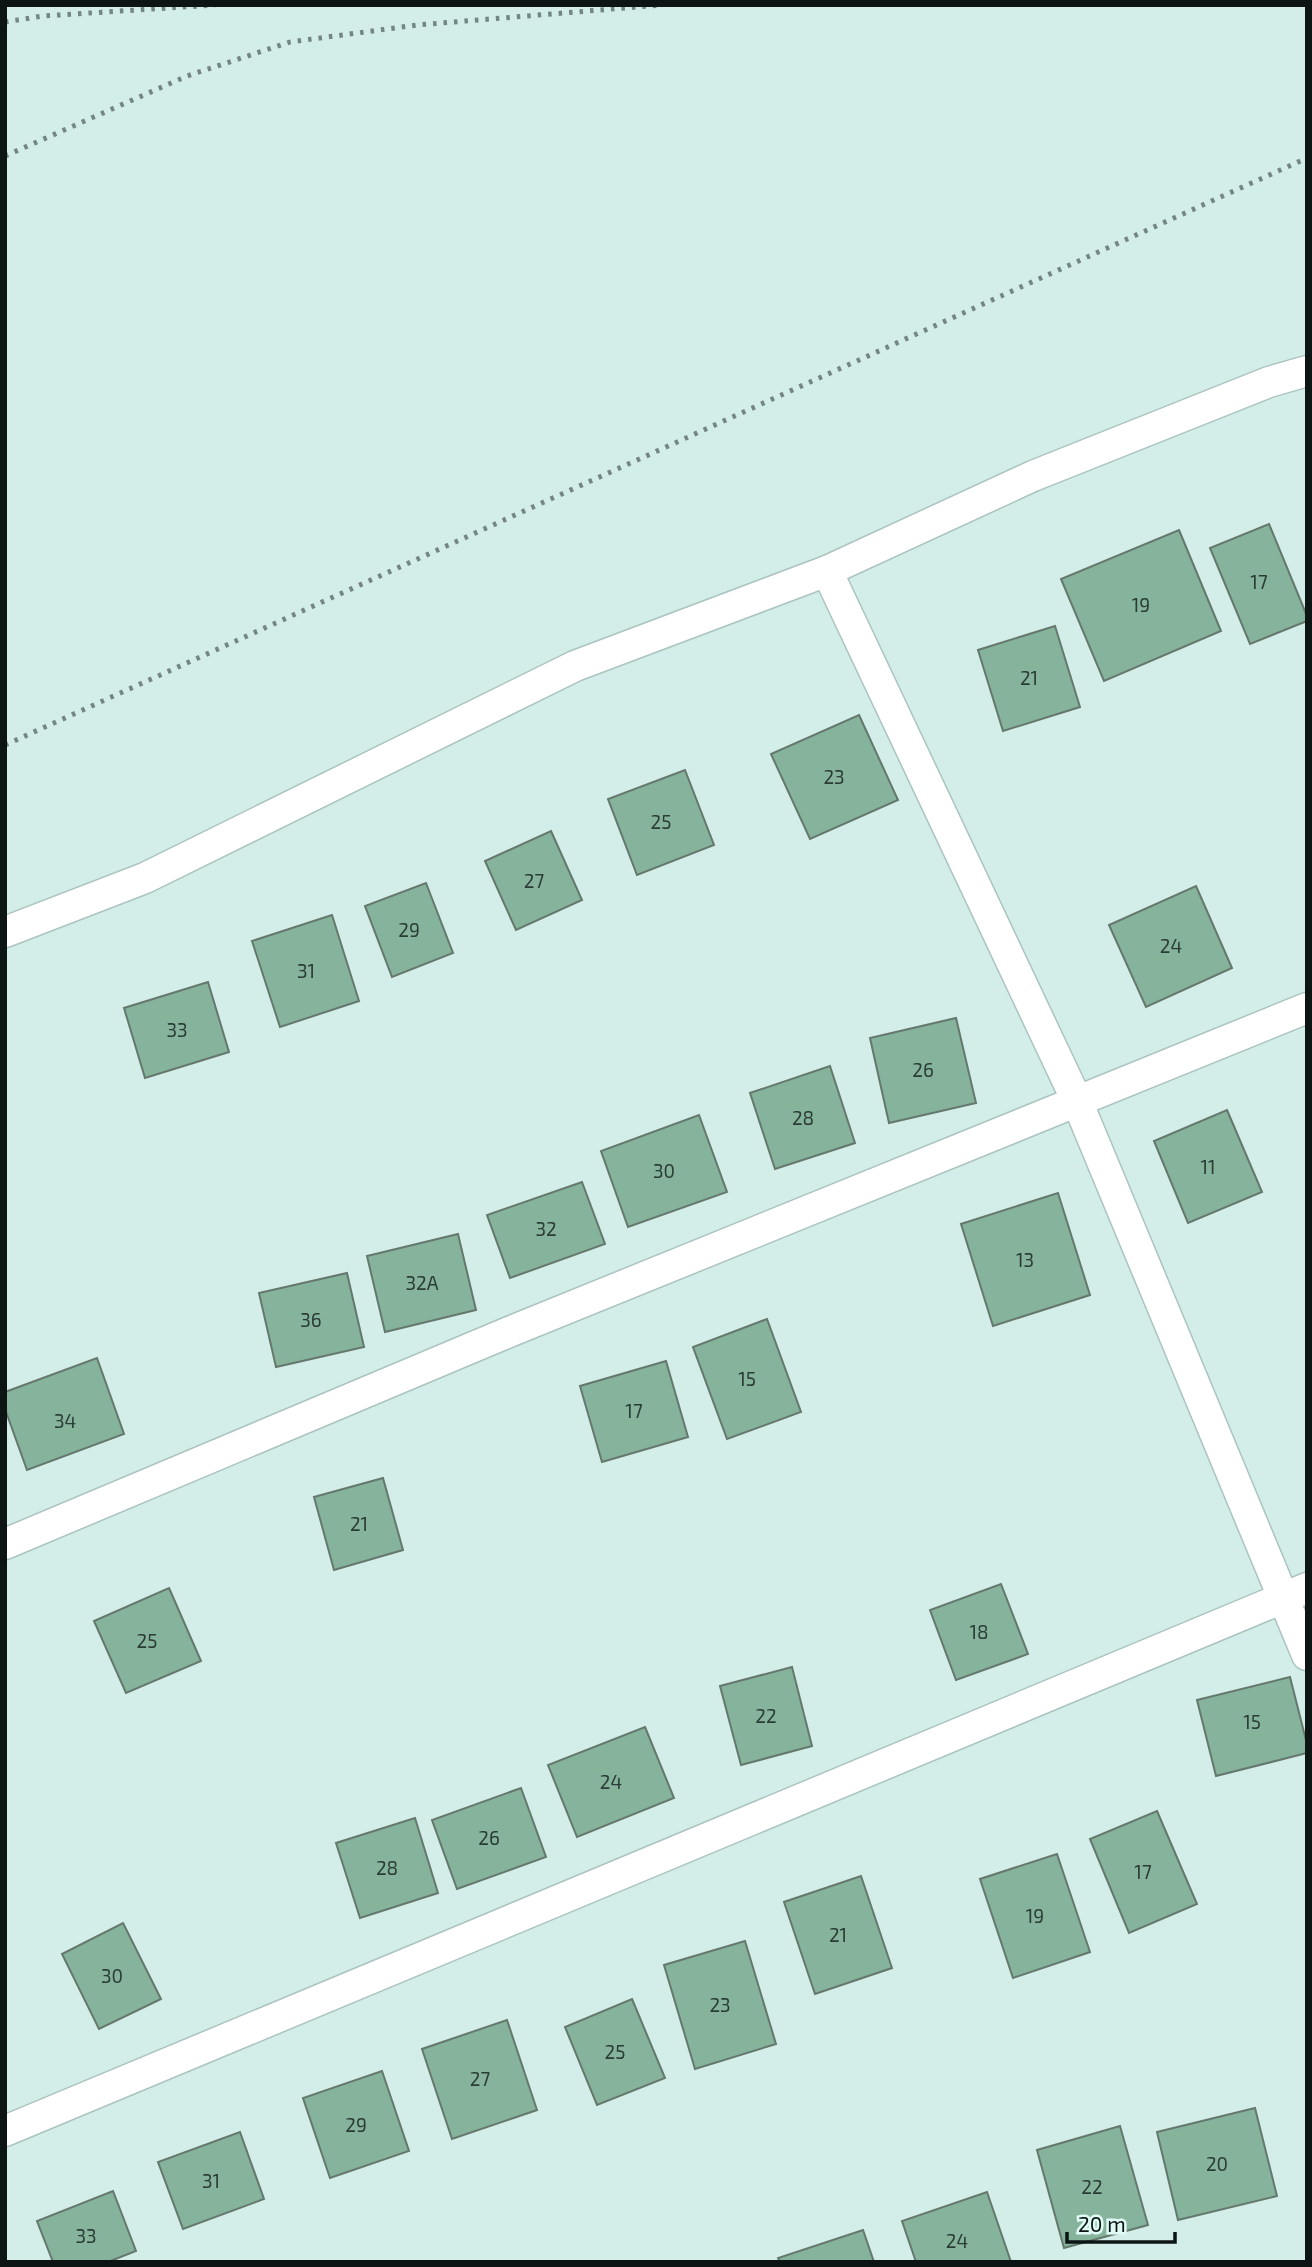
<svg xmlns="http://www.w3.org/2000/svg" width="1312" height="2267" font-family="'Exo 2',sans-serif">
<rect width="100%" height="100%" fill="#d3ede8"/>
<g fill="#86b39c" stroke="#65786e" stroke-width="2">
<polygon points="1269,524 1307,616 1307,621 1250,644 1210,548"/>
<polygon points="1179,530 1221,631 1104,681 1061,579"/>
<polygon points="1055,626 1080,707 1003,731 978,650"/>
<polygon points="859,715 898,800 810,839 771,754"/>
<polygon points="685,770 714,845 637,875 608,799"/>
<polygon points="551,831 582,900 516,930 485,861"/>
<polygon points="426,883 453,953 392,977 365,906"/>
<polygon points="1196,886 1232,968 1146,1007 1109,925"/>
<polygon points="332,915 359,1001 280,1027 252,941"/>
<polygon points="208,982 229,1052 145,1078 124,1008"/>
<polygon points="956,1018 976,1103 889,1123 870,1038"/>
<polygon points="830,1066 855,1143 775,1169 750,1093"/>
<polygon points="1227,1110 1262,1192 1188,1223 1154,1141"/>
<polygon points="699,1115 727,1192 628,1227 601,1151"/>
<polygon points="582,1182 605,1244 510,1278 487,1215"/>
<polygon points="1058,1193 1090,1295 993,1326 961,1224"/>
<polygon points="458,1234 476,1310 385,1332 367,1256"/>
<polygon points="347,1273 364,1347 276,1367 259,1293"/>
<polygon points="767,1319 801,1412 727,1439 693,1347"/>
<polygon points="97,1358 124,1434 27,1470 5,1409 5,1392"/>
<polygon points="666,1361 688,1437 602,1462 580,1386"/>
<polygon points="383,1478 403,1550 334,1570 314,1497"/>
<polygon points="1001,1584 1028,1654 956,1680 930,1610"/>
<polygon points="169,1588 201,1661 126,1693 94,1621"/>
<polygon points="792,1667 812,1746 741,1765 720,1686"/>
<polygon points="1290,1677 1307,1744 1307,1753 1216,1776 1197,1700"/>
<polygon points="645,1727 674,1798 577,1837 548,1765"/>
<polygon points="521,1788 546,1857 457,1889 432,1820"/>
<polygon points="1157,1811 1197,1904 1129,1933 1090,1839"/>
<polygon points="415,1818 438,1893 360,1918 336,1843"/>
<polygon points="1057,1854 1090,1952 1013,1978 980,1879"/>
<polygon points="861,1876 892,1968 815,1994 784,1902"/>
<polygon points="123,1923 161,1999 99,2029 62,1954"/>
<polygon points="745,1941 776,2044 695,2069 664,1965"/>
<polygon points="632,1999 665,2078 597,2105 565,2027"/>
<polygon points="507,2020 537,2110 452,2139 422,2049"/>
<polygon points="382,2071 409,2151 330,2178 303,2098"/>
<polygon points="1255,2108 1277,2196 1178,2220 1157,2132"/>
<polygon points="1120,2126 1148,2225 1064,2248 1037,2150"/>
<polygon points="240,2132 264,2199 183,2229 158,2162"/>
<polygon points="113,2191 136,2251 108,2262 53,2262 37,2221"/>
<polygon points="987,2192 1011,2262 916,2262 902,2221"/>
<polygon points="863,2230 874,2262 780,2262 778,2258"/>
</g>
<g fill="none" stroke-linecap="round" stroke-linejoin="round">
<g stroke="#abc4c0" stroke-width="33">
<g id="minor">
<polyline points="827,571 1077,1101 1307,1655"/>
<polyline points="5,932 145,878 575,666 827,571 1033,476 1269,382 1307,371"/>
<polyline points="5,1544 509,1332 1307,1008"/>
<polyline points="5,2131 1307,1588"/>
</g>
</g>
<use href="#minor" stroke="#fff" stroke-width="30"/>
<g stroke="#748683" stroke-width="5" stroke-dasharray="3.5 7" stroke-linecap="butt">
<polyline points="5,22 43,16 215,5"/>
<polyline points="5,156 187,76 290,42 417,25 661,5"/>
<polyline points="5,745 1307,158"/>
</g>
</g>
<g text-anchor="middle" stroke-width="7" stroke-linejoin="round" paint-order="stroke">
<g font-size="19" fill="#2a3c36">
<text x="1259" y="589">17</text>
<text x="1141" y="612">19</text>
<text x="1029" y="685">21</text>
<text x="834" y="784">23</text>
<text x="661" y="829">25</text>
<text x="534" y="888">27</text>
<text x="409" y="937">29</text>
<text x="1171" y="953">24</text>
<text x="306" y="978">31</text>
<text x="177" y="1037">33</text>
<text x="923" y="1077">26</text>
<text x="803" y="1125">28</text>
<text x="1208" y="1174">11</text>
<text x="664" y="1178">30</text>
<text x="546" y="1236">32</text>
<text x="1025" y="1267">13</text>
<text x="422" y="1290">32А</text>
<text x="311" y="1327">36</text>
<text x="747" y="1386">15</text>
<text x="634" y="1418">17</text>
<text x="65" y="1428">34</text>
<text x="359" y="1531">21</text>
<text x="979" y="1639">18</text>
<text x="147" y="1648">25</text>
<text x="766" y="1723">22</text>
<text x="1252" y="1729">15</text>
<text x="611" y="1789">24</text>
<text x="489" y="1845">26</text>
<text x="387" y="1875">28</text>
<text x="1143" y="1879">17</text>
<text x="1035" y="1923">19</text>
<text x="838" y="1942">21</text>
<text x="112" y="1983">30</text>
<text x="720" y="2012">23</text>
<text x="615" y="2059">25</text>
<text x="480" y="2086">27</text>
<text x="356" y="2132">29</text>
<text x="1217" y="2171">20</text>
<text x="211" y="2188">31</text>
<text x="1092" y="2194">22</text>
<text x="86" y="2243">33</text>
<text x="957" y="2248">24</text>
</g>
</g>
<rect width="1312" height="2267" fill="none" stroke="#0c1514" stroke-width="14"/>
<path d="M1067 2232v10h108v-10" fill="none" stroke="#0c1514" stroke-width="3.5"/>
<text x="1078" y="2232" font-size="21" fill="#0c1514" stroke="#e0faf6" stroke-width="5" paint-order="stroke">20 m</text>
</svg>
